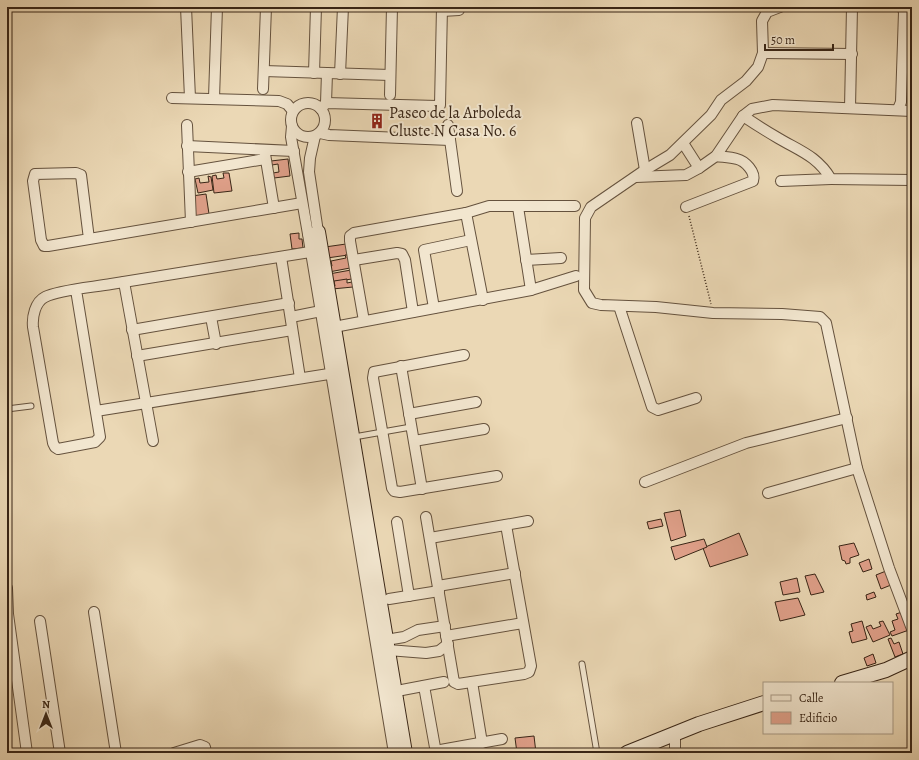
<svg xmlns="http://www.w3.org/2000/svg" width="919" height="760" font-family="Alegreya,serif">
<rect width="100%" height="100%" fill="#ebd8b5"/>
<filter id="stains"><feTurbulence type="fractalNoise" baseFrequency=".005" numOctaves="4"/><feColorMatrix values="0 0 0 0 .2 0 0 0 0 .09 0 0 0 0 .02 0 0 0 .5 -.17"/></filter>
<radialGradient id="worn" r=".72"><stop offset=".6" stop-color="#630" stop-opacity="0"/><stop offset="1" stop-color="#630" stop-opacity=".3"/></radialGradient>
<g fill="#e1a18b" stroke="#382516">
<polygon points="374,113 380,114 379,128 373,128"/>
<polygon points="288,159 290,176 274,178 273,173 279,172 278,164 272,165 271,161"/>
<polygon points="223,173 229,173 232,191 214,193 212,176 216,175 217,179 224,178"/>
<polygon points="208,176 211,177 213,190 198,193 195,179 199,178 200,183 209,182"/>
<polygon points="206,194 209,214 195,216 192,196"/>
<polygon points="299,233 299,239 302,239 303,248 292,249 290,234"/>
<polygon points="346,244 348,255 327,258 325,247"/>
<polygon points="345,255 348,255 350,268 329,272 328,267 332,266 331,261 346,258"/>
<polygon points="351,270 352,279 331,282 329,274"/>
<polygon points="347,279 347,283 352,282 353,287 332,289 332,286 335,286 334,281"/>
<polygon points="680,510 686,536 671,541 664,513"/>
<polygon points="661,519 663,526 649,529 647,522"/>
<polygon points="739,533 748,555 710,567 703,548"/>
<polygon points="704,539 707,547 675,560 671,547"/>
<polygon points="854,543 859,555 850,558 850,563 846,564 845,561 842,560 839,546"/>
<polygon points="869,559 872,569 863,572 859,563"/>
<polygon points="886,571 891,585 881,589 876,575"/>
<polygon points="815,574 824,592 811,595 805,576"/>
<polygon points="797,578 800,592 783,595 780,582"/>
<polygon points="874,592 876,597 867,600 866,595"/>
<polygon points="798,598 805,615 780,621 775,602"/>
<polygon points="902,612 909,630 892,636 890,632 895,630 892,621 898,619 896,614"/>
<polygon points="862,621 867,639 852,643 849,632 853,631 851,624"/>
<polygon points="883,621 890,635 873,642 866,627 871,625 873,629 881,626 879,622"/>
<polygon points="891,638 894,644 899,642 903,654 895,657 888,639"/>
<polygon points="873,654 876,663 867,666 864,658"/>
<polygon points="534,736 536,753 517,753 515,738"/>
</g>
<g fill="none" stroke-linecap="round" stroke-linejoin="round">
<g stroke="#65523e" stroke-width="7">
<g id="lane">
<polyline points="7,409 31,406"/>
<polyline points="354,437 411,427"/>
<polyline points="582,664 597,753"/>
</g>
</g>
<g stroke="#65523e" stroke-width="12">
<g id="street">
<polyline points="186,7 190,98"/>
<polyline points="780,7 767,12 762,21 763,53 758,67 746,81 721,100 711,115 670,155 645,170 591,207 585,218 584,290 592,303 601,305 656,307 713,313 782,314 820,317 826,323 857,468 889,568 912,629"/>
<polyline points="442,11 459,10 459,7"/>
<polyline points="763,53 852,54"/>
<polyline points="264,71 390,75"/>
<polyline points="314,73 316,7"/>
<polyline points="340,74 343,7"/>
<polyline points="263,89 266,7"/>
<polyline points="390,95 392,7"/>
<polyline points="172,98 279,101 287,104 293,111"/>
<polyline points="214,98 217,7"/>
<circle cx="308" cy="120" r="17"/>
<polyline points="326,103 327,73"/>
<polyline points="850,108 852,7"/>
<polyline points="321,109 326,103 437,106 440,105 442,7"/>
<polyline points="898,109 901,102 904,12 902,7"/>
<path d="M743 116C755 124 766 131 778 138 800 151 817 156 831 179L912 180"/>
<polyline points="637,123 645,170"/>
<polyline points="187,125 191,222"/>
<polyline points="448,125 457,191"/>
<polyline points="292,126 291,137 308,234 318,232 309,172 310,158 315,136"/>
<polyline points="320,133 329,135 450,140"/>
<polyline points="683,143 699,168"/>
<polyline points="187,146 294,151"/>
<polyline points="265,154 274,208"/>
<polyline points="188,172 265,159"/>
<polyline points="636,177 686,175 699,168 716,156 743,116 752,109 773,105 912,111"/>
<polyline points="781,181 831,179"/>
<polyline points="518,207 531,290"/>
<path d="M686 207 753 181C756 172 745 161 737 159 730 157 723 157 716 156"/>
<polyline points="466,213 483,300"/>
<polyline points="308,234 394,753"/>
<polyline points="89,239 81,175 76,173 35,174 33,181 41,240 44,246 48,246 302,203"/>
<polyline points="281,257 300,378"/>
<polyline points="354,260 397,253 402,254 405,260 413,312"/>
<polyline points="526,260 561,258"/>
<polyline points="124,282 153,441"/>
<path d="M76 290 100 437 95 442 58 449 55 447 53 443 33 327C32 317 35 302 45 297 58 290 95 287 111 284 177 273 244 263 310 252"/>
<polyline points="619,306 652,407 658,410 696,398"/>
<polyline points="434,308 424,250 471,240"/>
<polyline points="211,317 216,344"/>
<polyline points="291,317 326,310"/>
<polyline points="364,321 350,241 350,236 354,233 466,213 489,206 575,206"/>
<polyline points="334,327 531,290 576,276"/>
<polyline points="132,330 289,303"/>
<polyline points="464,355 374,372 373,378 392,488 394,491 400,492 497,476"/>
<polyline points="137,356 292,330"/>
<polyline points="401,366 422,489"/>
<polyline points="96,411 335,373"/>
<polyline points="409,414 476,402"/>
<polyline points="414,441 484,429"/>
<polyline points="645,482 746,443 847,418"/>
<polyline points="768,493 857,468"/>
<polyline points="426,517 454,682 458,684 524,674 529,672 531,666 506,525"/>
<polyline points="397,522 409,596"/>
<polyline points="430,538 528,521"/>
<polyline points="438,586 515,573"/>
<polyline points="7,588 8,614 27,753"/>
<polyline points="389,599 439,591"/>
<polyline points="94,612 116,753"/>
<polyline points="40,621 60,753"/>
<polyline points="446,636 523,623"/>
<polyline points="386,640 404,637 418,630 445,626"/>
<polyline points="388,650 426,653 439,651 448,644"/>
<polyline points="472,682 482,743"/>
<polyline points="424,686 436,753"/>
<polyline points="402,690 444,682"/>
<polyline points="675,735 675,753"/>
<polyline points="435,751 502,739"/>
<polyline points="174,753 200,745 205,747 206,753"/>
</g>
</g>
<g stroke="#382516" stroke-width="16">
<g id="secondary">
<polyline points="318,232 405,753"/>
<polyline points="842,683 886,670 912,658"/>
<polyline points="627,753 699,724 764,703"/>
</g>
</g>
<g stroke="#382516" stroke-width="1.5" stroke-dasharray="1 2" stroke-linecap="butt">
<polyline points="689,216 711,304"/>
<polyline points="7,325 10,325"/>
</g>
<use href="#lane" stroke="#f2e6cf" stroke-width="5"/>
<use href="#street" stroke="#f2e6cf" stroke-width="10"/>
<use href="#secondary" stroke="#f2e6cf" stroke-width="14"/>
</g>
<defs>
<g id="building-bare" transform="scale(1.2)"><path d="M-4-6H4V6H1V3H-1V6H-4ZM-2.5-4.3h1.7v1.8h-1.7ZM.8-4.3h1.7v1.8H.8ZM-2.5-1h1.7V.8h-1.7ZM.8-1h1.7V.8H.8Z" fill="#8f2418" stroke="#f2e6cf" stroke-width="2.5" paint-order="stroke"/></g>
</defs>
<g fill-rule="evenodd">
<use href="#building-bare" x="377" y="121"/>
</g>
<g text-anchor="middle" stroke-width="4" stroke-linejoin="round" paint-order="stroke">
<g font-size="16" fill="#382516" stroke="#f2e6cf" text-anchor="start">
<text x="389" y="118">Paseo de la Arboleda<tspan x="389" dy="18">Cluste N Casa No. 6</tspan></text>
</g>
</g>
<rect width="919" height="760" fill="none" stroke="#ebd8b5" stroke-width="24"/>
<rect x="8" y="8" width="903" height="744" fill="none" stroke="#382516" stroke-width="2"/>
<rect x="12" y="12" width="895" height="736" fill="none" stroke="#382516"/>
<rect x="763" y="682" width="130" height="52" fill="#f2e6cf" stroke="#a89985"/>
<rect x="771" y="695" width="20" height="6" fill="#f2e6cf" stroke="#a89985"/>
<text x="799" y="702" font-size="12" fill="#382516">Calle</text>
<rect x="771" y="712" width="20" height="12" fill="#e1a18b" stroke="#a89985"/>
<text x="799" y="722" font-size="12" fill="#382516">Edificio</text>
<g transform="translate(46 714)" stroke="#f2e6cf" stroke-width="3" paint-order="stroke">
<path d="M0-3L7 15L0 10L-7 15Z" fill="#382516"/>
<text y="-6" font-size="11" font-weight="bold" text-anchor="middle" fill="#382516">N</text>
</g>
<path d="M765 44v6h68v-6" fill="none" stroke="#382516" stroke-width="2"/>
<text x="771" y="44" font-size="12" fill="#382516" stroke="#f2e6cf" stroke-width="3" paint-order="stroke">50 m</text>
<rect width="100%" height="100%" filter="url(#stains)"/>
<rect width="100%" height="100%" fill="url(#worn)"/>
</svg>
